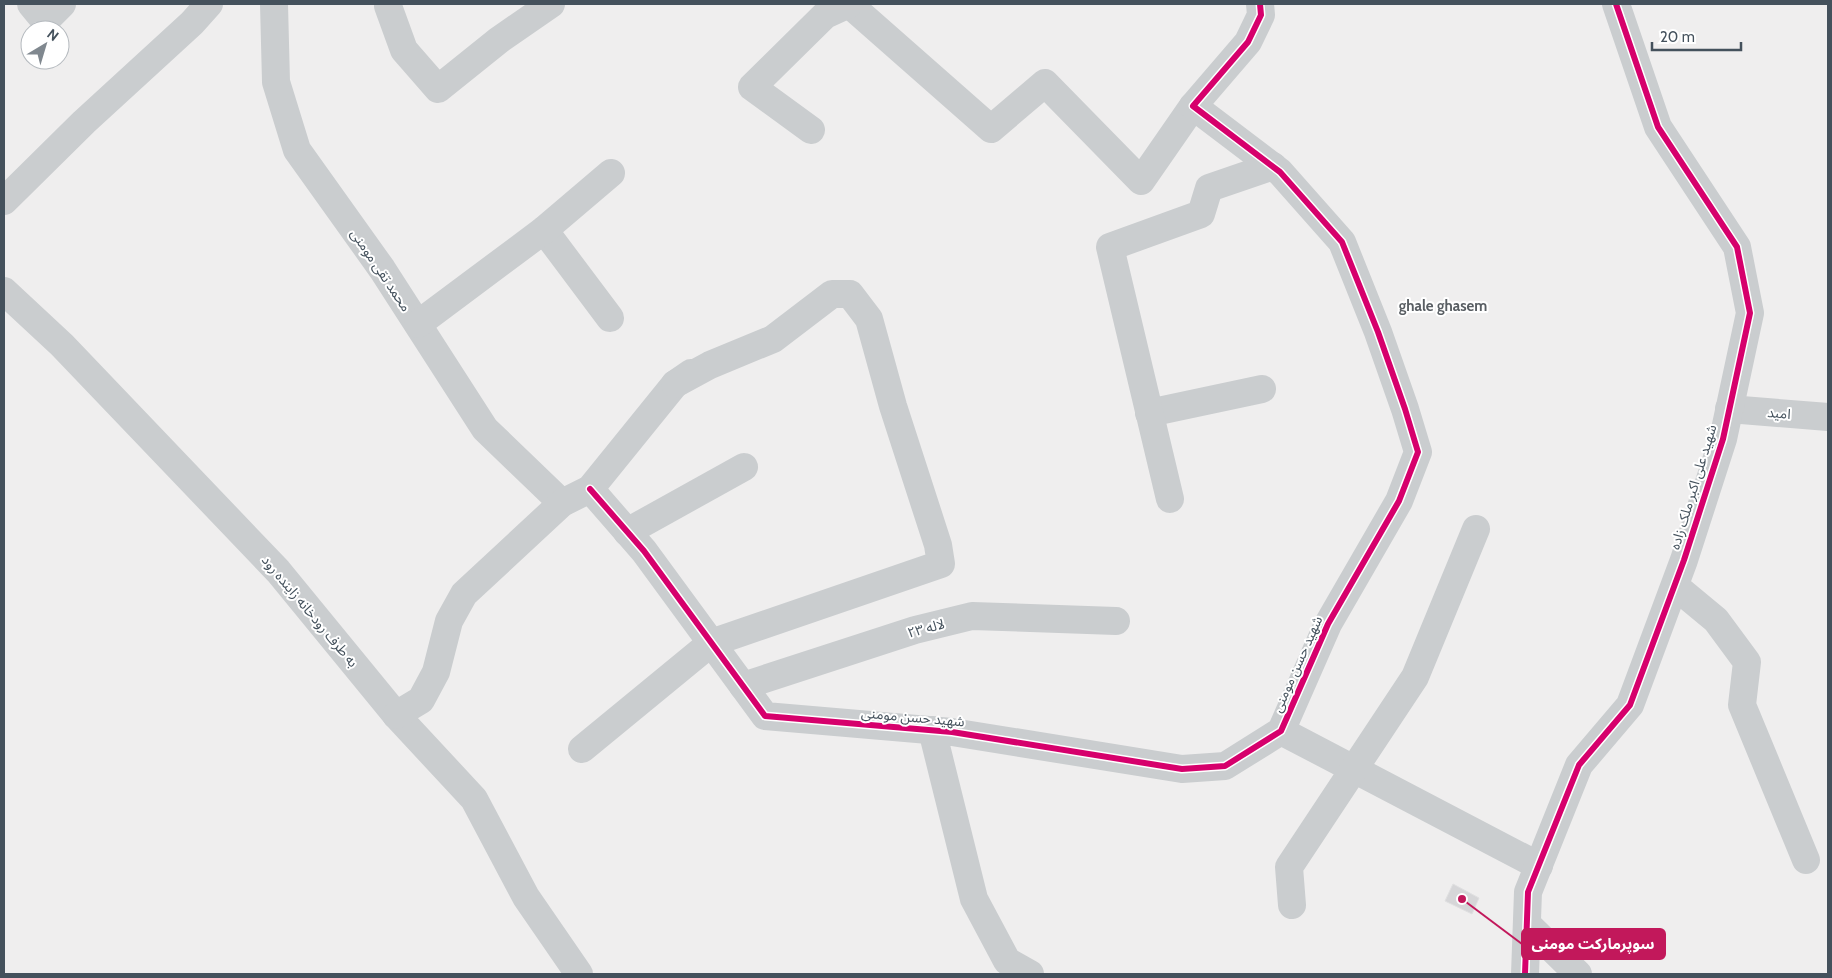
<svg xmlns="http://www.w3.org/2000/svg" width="1832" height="978" font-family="Cabin,'Noto Sans Arabic',sans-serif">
<rect width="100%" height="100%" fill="#efeeee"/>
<polygon fill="#d6d6d8" stroke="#e0e0e1" points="1453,884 1479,898 1472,914 1445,901"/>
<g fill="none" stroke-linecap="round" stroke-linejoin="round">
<g stroke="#cacdcf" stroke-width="28">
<polyline points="31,4 45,21 62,4"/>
<polyline points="274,4 276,82 297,150 382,269 485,429 562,503"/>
<polyline points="849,4 991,129 1045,83 1141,181 1193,106"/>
<polyline points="388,6 404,50 438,89 499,40 551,4"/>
<polyline points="811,130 752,87 825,15 849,4"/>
<polyline points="4,201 84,122 192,23 209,4"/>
<polyline points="544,230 610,318"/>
<polyline points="4,291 62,345 278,571 396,715 474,799 526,897 579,974"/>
<polyline points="418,324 544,230 611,173"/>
<polyline points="1729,409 1828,417"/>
<polyline points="1149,413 1262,389"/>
<polyline points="590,489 644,551 765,716 952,732 1182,769 1225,766 1281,731 1328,624 1399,501 1418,452 1405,409 1378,332 1342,242 1280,172 1193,106 1248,42 1261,15 1260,4"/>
<polyline points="1170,499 1110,247 1201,214 1209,188 1273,166"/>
<polyline points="627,532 744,467"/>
<polyline points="1675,586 1716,620 1747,662 1742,705 1806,860"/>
<polyline points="743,686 915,630 972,616 1116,621"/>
<polyline points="396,715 421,700 436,672 449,621 464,594 562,503 590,489 675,384 691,373"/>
<polyline points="932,730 974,899 1007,961 1030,974"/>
<polyline points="1281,731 1539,866"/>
<polyline points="582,749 711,643 941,564 938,545 893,406 869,319 850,294 832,294 773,339 710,365 675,384"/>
<polyline points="1292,905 1289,867 1415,677 1476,529"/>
<polyline points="1527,924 1578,974"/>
<polyline points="1525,974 1528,892 1579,765 1630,705 1684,560 1723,439 1750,313 1737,247 1658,127 1616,4"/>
</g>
<g stroke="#fff" stroke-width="9">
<g id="cycleway">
<polyline points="590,489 644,551 765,716 952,732 1182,769 1225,766 1281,731 1328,624 1399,501 1418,452 1405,409 1378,332 1342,242 1280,172 1193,106 1248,42 1261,15 1260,4"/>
<polyline points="1525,974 1528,892 1579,765 1630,705 1684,560 1723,439 1750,313 1737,247 1658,127 1616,4"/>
</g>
</g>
<use href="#cycleway" stroke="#d6006c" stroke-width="6"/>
</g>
<g text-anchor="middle" stroke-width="4" stroke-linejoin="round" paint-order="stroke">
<g font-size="14" fill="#44515c" stroke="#fff">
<text transform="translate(381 270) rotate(56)" y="5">محمد تقی مومنی</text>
<text transform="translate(1779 413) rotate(5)" y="5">امید</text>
<text transform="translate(1693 487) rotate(-73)" y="5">شهید علی اکبر ملک زاده</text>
<text transform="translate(310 611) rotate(50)" y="5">به طرف رودخانه زاینده رود</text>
<text transform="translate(926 628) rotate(-15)" y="5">لاله ۲۳</text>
<text transform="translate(1297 664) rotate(-66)" y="5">شهید حسن مومنی</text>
<text transform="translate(913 717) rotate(5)" y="5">شهید حسن مومنی</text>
</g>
<g font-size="15" font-weight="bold" fill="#595e63" stroke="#fff">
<text x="1443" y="311">ghale ghasem</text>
</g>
</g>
<path fill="none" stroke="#c2185b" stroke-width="2" d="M1462 899L1522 944"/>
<circle fill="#c2185b" stroke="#fff" stroke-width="2" cx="1462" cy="899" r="5"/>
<rect fill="#c2185b" stroke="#c2185b" stroke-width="2" x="1522" y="929" width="143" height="30" rx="5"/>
<g font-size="15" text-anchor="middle" font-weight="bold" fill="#fff">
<text x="1593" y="949">سوپرمارکت مومنی</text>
</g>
<rect width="1832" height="978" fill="none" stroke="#44515c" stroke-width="10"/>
<g transform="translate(45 45) rotate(38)"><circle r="24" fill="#ffffff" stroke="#b4b9be"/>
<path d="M0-4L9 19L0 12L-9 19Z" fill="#80888f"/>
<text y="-8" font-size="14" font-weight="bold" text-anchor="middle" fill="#44515c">N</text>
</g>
<path d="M1652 42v8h89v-8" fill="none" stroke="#44515c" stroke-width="2.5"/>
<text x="1660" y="42" font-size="15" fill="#44515c" stroke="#ffffff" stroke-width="4" paint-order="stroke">20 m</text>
</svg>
